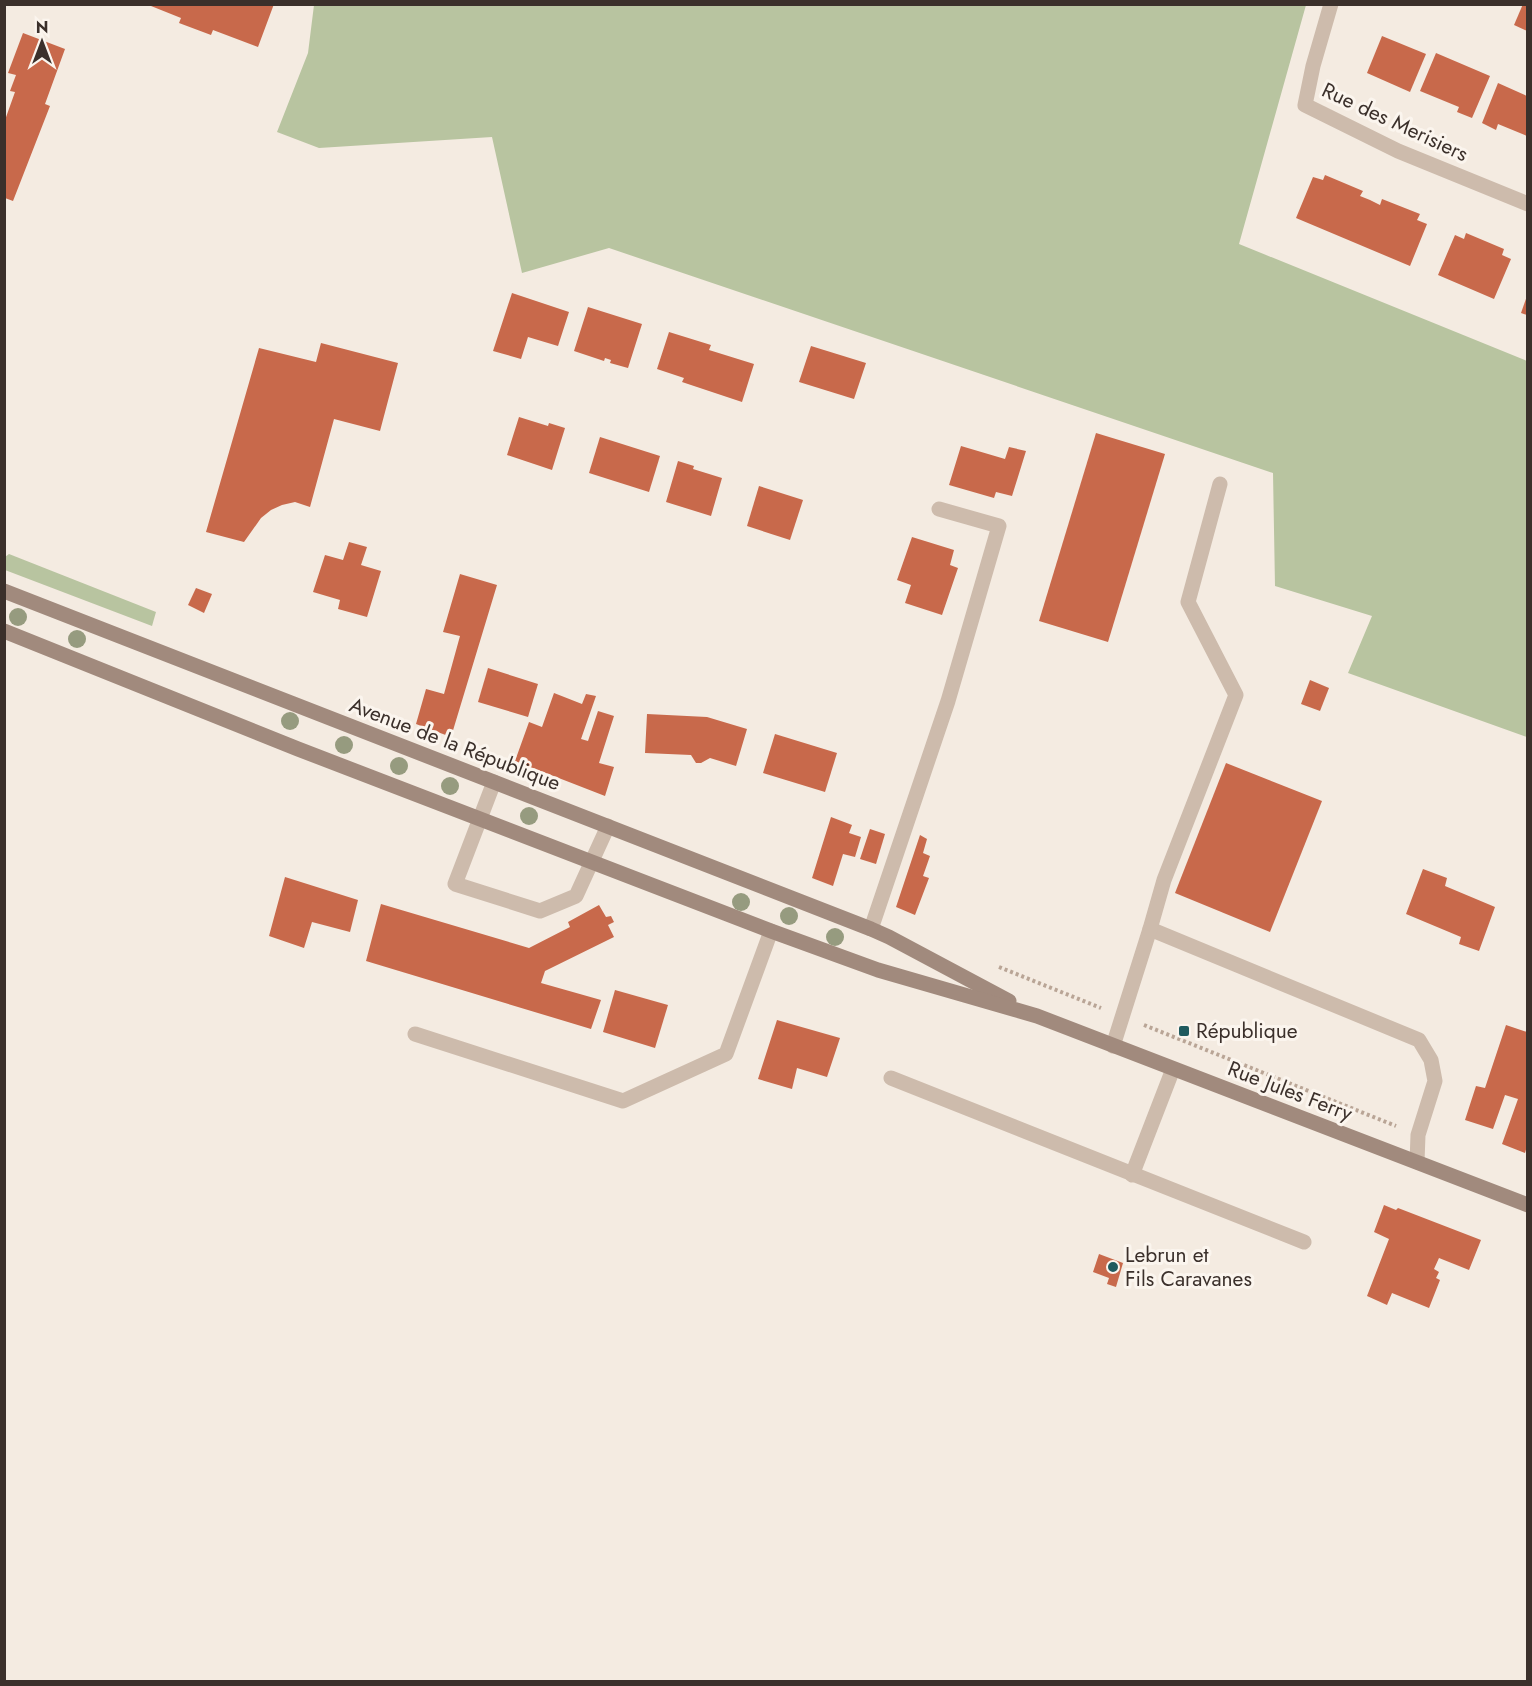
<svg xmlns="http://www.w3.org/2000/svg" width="1532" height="1686" font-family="Jost,sans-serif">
<rect width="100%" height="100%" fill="#f4ebe1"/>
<g fill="#b8c4a0">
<polygon points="314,5 1306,5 1239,244 1527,361 1527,737 1348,673 1372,616 1275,586 1273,473 609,248 522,273 492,137 319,148 277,132 308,53"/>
<polygon points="9,554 156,612 152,626 5,570 5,557"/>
</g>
<g fill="#c8694b">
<polygon points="146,4 221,5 274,4 258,47 213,30 211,35 179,23 181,18"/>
<polygon points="1523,4 1527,4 1527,31 1514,25"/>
<polygon points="23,33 65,49 45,104 50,106 13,201 5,198 5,120 15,92 10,91 16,75 8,73"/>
<polygon points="1382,36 1426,54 1410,92 1367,73"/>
<polygon points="1436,53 1490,76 1472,118 1457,112 1459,107 1420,91"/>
<polygon points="1498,83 1527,96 1527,136 1498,124 1496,130 1482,123"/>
<polygon points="1325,175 1363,191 1360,196 1370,200 1380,205 1382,199 1420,214 1417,220 1427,224 1410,266 1296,218 1313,177 1323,180"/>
<polygon points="1466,233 1504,249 1502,255 1511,259 1494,299 1438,275 1455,235 1464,239"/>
<polygon points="512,293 569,312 558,346 528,337 521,359 493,351"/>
<polygon points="1527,296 1527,315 1521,313"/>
<polygon points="588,307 642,324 628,368 610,363 611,360 605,358 604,361 574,351"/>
<polygon points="669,332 711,345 709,350 754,364 742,402 682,382 684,378 657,369"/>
<polygon points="321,343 398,363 380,431 334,419 310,507 295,502 282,505 271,510 261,518 244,542 206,532 259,348 316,362"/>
<polygon points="811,346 866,363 854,399 799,382"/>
<polygon points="519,417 548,426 549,423 565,428 552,470 507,455"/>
<polygon points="1096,433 1165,454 1108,642 1039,621"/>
<polygon points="600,437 660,456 649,492 589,473"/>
<polygon points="961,446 1005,459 1009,447 1026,451 1012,496 996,492 994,498 949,485"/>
<polygon points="678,461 694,466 693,469 722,478 711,516 666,502"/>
<polygon points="759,486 803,500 790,540 747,526"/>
<polygon points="912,537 954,550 950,565 958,568 942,615 905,603 911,585 897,580"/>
<polygon points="349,542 367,547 361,565 381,571 367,617 338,609 340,600 313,592 325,555 343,560"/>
<polygon points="460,574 497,585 451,737 416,724 426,689 444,694 460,636 443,632"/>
<polygon points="196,588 212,594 204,613 188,605"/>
<polygon points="488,668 538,684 528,717 478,702"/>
<polygon points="1310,680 1329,688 1320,711 1301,704"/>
<polygon points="554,693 582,704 586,694 596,696 581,739 588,741 598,711 614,716 599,763 614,767 605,796 515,761 529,722 542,727"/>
<polygon points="647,714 707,717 747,729 736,766 710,758 701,763 696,763 691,755 645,753"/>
<polygon points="775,734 837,753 825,792 763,773"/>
<polygon points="1226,763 1322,801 1270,932 1175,893"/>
<polygon points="831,817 852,825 849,833 861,837 855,857 843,854 833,886 812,878"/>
<polygon points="870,829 885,834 876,864 860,859"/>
<polygon points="920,835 927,839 923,853 930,856 923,876 929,878 915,915 896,907"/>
<polygon points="1423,869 1447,878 1445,886 1495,907 1479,951 1459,944 1461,937 1406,914"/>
<polygon points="285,877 358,900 350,932 312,922 304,948 269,936"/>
<polygon points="381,904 529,948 570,927 568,922 599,905 606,917 611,916 614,922 608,925 614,937 545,971 541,983 601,1000 591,1029 366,961"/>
<polygon points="615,990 668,1005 655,1048 603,1032"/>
<polygon points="777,1020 840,1038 827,1077 797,1068 792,1089 758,1079"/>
<polygon points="1506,1025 1527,1032 1527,1146 1525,1153 1502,1144 1518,1099 1505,1095 1493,1129 1465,1120 1476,1086 1485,1088"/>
<polygon points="1384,1205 1396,1210 1398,1208 1481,1240 1469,1270 1439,1258 1434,1269 1439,1272 1436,1278 1440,1280 1429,1308 1392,1293 1387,1305 1367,1296 1389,1239 1374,1232"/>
<polygon points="1099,1254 1123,1263 1116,1287 1107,1284 1109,1278 1093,1272"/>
</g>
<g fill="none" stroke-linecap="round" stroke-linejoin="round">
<g stroke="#b9a596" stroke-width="4" stroke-dasharray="3 3" stroke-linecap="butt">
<polyline points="999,967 1101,1008"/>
<polyline points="1144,1025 1396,1126"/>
</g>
<g stroke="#cdbbac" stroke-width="15">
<polyline points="494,782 455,884 540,911 576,896 608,826"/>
<polyline points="871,929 948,701 999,526 939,509"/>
<polyline points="1150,929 1419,1040 1431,1060 1435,1081 1418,1135 1417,1162"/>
<polyline points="415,1034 623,1101 726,1054 771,931"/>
<polyline points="1113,1046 1150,929 1164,880 1236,695 1188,602 1220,484"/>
<polyline points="891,1078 1304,1242"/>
<polyline points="1132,1175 1173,1069"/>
</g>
<polyline stroke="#cdbbac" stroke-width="15" points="1331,4 1313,66 1305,105 1398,151 1528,204"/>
<g stroke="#a18a7d" stroke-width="15">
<polyline points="4,591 871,929 889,937 1009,1001"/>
<polyline points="4,631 298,749 771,931 878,970 1037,1016 1528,1205"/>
</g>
</g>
<g fill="#969b7f">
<circle cx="18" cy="617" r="9"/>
<circle cx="77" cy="639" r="9"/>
<circle cx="290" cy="721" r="9"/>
<circle cx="344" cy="745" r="9"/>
<circle cx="399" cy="766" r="9"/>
<circle cx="450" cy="786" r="9"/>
<circle cx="529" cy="816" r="9"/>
<circle cx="741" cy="902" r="9"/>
<circle cx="789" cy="916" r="9"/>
<circle cx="835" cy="937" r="9"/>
</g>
<g fill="#1f5a5e" stroke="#fbf5ee" stroke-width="2">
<rect x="1178" y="1025" width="12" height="12" rx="3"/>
<circle cx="1113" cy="1267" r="6"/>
</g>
<g text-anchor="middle" stroke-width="6" stroke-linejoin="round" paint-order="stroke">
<g font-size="21" fill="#3b302b" stroke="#fbf5ee">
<text transform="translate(1395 122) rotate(25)" y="7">Rue des Merisiers</text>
<text transform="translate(455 744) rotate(21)" y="7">Avenue de la République</text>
<text transform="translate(1290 1091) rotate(21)" y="7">Rue Jules Ferry</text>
</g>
<g font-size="21" fill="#3b302b" stroke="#fbf5ee" text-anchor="start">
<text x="1196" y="1038">République</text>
<text x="1125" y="1262">Lebrun et<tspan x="1125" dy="24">Fils Caravanes</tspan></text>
</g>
</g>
<rect width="1532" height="1686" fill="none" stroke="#3b302b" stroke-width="12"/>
<g transform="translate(42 42)" stroke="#fbf5ee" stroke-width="4.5" paint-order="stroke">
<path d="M0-4.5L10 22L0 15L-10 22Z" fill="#3b302b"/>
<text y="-9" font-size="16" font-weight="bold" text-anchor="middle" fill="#3b302b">N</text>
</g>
</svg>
